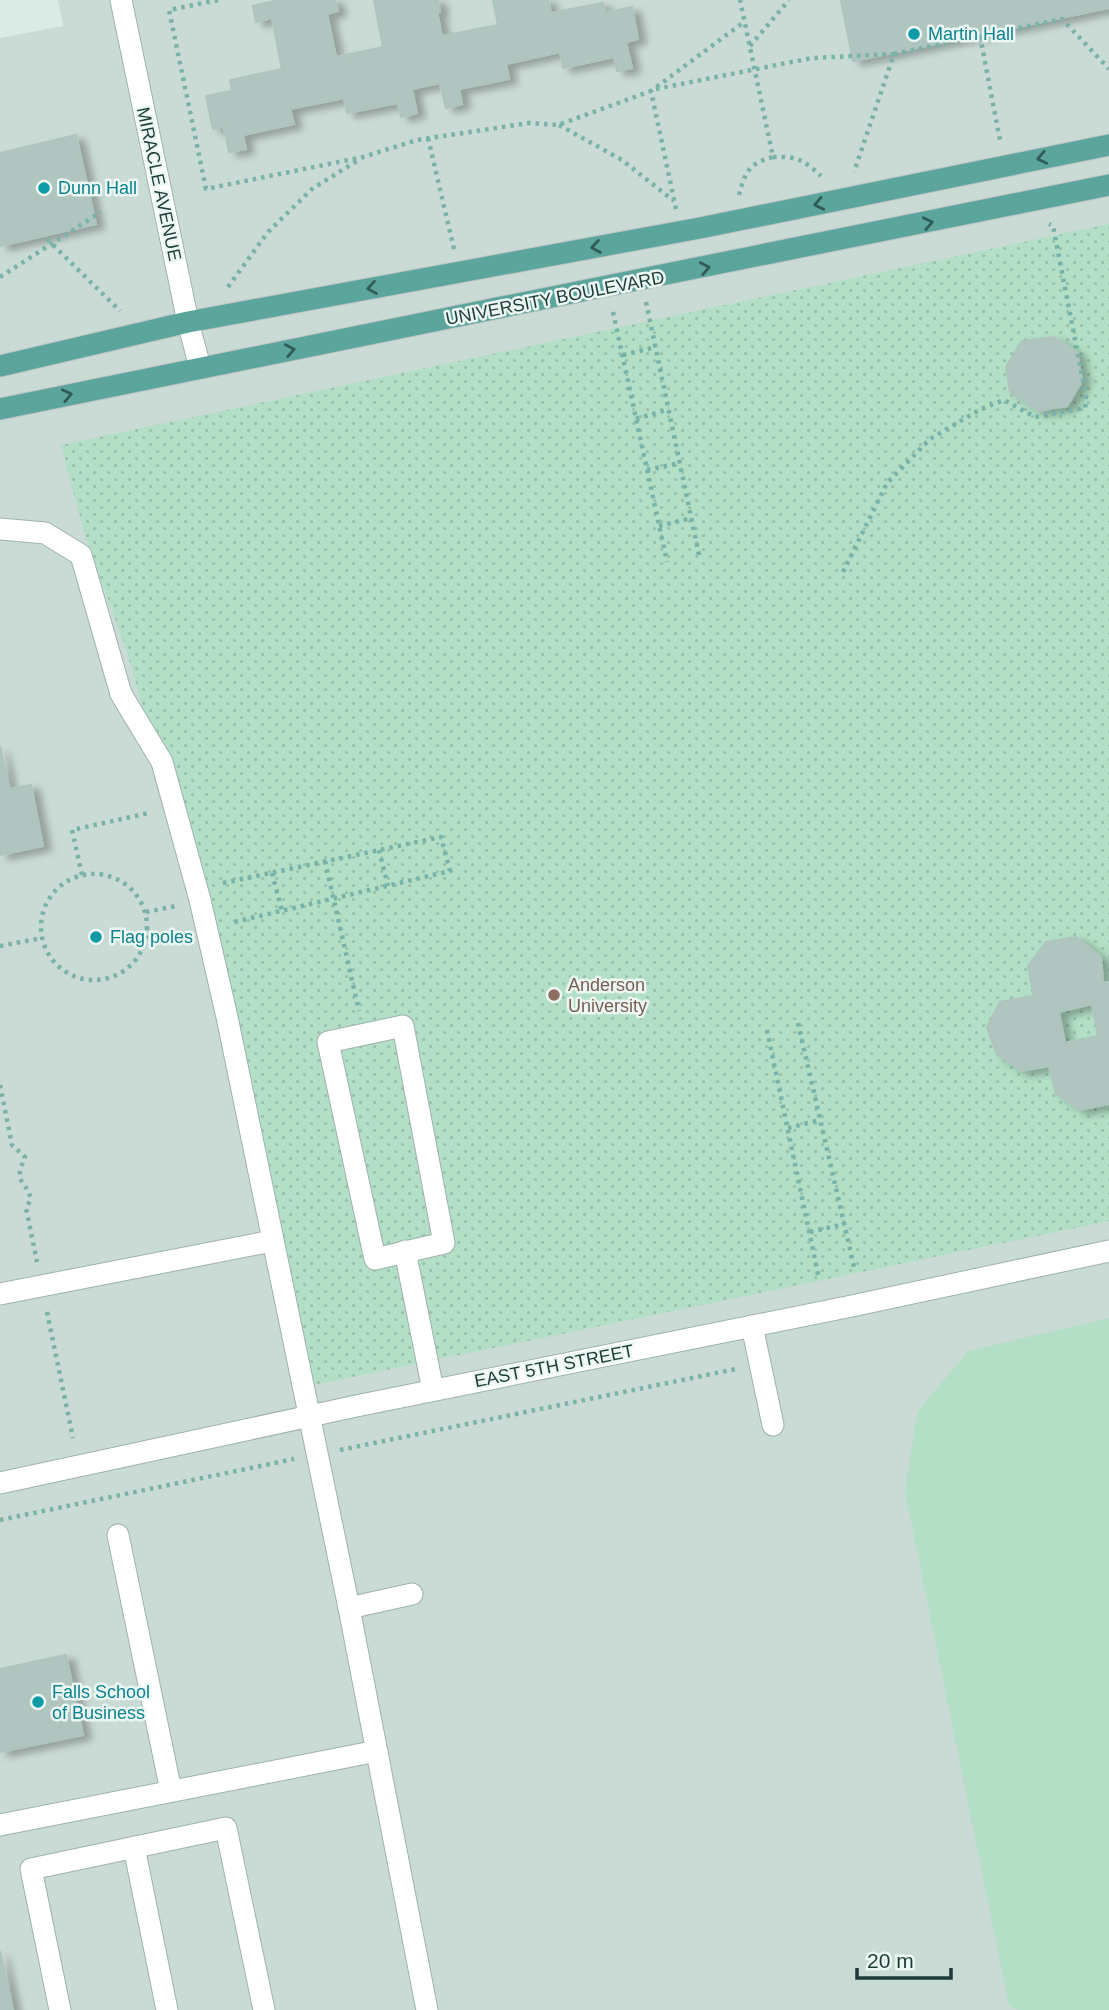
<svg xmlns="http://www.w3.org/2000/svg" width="1109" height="2010" font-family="Arial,sans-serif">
<defs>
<pattern id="park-dots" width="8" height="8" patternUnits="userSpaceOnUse" patternTransform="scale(1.75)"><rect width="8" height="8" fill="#b2dfc5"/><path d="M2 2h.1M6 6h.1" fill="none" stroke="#99c0aa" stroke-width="1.8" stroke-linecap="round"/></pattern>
<filter id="shadow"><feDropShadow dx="8" dy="4.5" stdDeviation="3.5" flood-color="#0004"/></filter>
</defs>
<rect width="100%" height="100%" fill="#dceae6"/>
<polygon fill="#cadad5" points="58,0 1109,0 1109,2010 13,2010 0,1952 0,38 63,26"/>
<polygon fill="url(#park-dots)" points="1109,224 1109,1221 304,1387 206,928 127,652 85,535 61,445"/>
<polygon fill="#b2dfc5" points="1106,1319 1109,1319 1109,2010 1018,2010 1009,2006 905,1491 918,1411 968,1351"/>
<g fill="#b1c5c0" stroke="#aec4bf" stroke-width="2" fill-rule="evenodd" filter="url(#shadow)">
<polygon points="279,0 335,0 338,11 327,14 336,57 383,47 374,0 438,0 440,12 437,12 442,36 498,25 493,0 548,0 551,13 603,3 605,13 632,7 638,39 626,42 632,68 617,71 614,57 563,68 560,52 506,64 509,79 459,89 462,104 446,108 440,83 412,89 417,113 401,117 398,103 347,113 344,98 290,109 294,124 243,135 246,149 229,152 224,126 213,129 206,96 232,91 230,80 282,69 272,18 256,22 253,6"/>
<polygon points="841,0 1109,0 1109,8 853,61"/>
<polygon points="76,135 96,224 0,246 0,153"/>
<polygon points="1054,337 1077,352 1082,381 1067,406 1038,411 1010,392 1006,367 1022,341"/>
<polygon points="0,746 9,789 31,785 43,846 0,855"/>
<path d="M1076 937 1101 957 1103 983 1109 982V1104L1080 1110 1056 1094 1049 1066 1022 1071 997 1055 987 1027 1000 1002 1034 996 1028 966 1046 942ZM1092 1004 1098 1036 1065 1043 1059 1012Z"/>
<polygon points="66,1655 83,1735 0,1752 0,1669"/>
<polygon points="0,1951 13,2010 0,2010"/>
</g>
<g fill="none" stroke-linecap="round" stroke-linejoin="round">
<g stroke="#9fb2ae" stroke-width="23">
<g id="minor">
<polyline points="121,0 188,322 200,367"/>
<polyline points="0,529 45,533 81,555 121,694 162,762 200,900 227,1017 349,1608 427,2010"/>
<polygon points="403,1026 444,1243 375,1259 328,1042"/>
<polyline points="405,1251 433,1390"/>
<polyline points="0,1294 272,1241"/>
<polyline points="752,1326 773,1425"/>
<polyline points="0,1483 361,1405 847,1307 1109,1251"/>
<polyline points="118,1535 171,1791"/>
<polyline points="349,1608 412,1594"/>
<polyline points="0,1825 377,1751"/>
<polyline points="134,1847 167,2010"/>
<polyline points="60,2010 31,1869 226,1828 264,2010"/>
</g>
</g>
<g stroke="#bbc4c3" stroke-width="23">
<g id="major">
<polyline points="0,366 188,322 700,228 1109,145"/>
<path d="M0 409C369 332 740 261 1109 185"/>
</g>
</g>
<g stroke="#79b2a8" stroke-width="4.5" stroke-dasharray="3.5 5" stroke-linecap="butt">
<polyline points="218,0 169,10 206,189 363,157 417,140 529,123 558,125 651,91"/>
<polyline points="980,36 1000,140"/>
<polyline points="750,46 789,0"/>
<polyline points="894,54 1062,19 1109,69"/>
<polyline points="656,89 812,58 894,54 854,172"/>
<polyline points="559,125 622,160 674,201"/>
<polyline points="428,138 454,249"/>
<path d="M773 157C797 156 804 160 821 176"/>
<path d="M739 195C745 172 749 163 773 157L740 0"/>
<polyline points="676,209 651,91 744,22"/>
<polyline points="47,239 120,311"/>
<polyline points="0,277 101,212"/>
<polyline points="228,287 268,232 312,189 360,159"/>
<polyline points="646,302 699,555"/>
<polyline points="613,312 667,562"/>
<polyline points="623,355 656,347"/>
<polyline points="636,419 669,409"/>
<polyline points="647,470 680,463"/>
<polyline points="659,526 692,518"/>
<polyline points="843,572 887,483 930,439 981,409 1004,400 1035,417 1085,408 1086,396 1053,226 1049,224"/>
<polyline points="379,850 388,886"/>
<polyline points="325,861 359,1011"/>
<polyline points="272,873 282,911"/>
<circle cx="94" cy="927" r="53"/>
<polyline points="82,875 72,830 149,813"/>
<polyline points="223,883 441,837 450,871 230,923"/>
<polyline points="146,912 176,906"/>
<polyline points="0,946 42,938"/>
<polyline points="798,1023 855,1271"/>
<polyline points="767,1030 819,1279"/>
<path d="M0 1085 12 1145 25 1157C13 1185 24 1176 31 1199L26 1208 37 1262"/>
<polyline points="788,1128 820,1120"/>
<polyline points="810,1232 844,1224"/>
<polyline points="47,1312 73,1438"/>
<polyline points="340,1450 736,1369"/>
<polyline points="0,1520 294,1459"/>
</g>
<use href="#minor" stroke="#fff" stroke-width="21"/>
<use href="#major" stroke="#5ba59d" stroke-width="21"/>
</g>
<defs><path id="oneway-chevron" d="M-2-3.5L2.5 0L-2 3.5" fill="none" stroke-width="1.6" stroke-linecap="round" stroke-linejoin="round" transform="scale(1.75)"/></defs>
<g stroke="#305b56">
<use href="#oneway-chevron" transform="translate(1042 158) rotate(168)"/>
<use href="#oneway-chevron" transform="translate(819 204) rotate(168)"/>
<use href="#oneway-chevron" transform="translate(928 223) rotate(-12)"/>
<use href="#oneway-chevron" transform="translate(596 247) rotate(170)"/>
<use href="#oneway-chevron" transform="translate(705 268) rotate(-11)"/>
<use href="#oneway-chevron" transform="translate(372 288) rotate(170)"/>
<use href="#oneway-chevron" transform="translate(290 350) rotate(-11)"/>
<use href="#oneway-chevron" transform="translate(67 395) rotate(-12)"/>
</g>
<g fill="#0f9aa8" stroke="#ecf7f3" stroke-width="2.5">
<circle cx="914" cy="34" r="7"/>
<circle cx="44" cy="188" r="7"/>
<circle cx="96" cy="937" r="7"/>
<circle cx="38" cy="1702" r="7"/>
</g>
<circle fill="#8d6e63" stroke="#ecf7f3" stroke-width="2.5" cx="554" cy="995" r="7"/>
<g text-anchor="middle" stroke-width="5" stroke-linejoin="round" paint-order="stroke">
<g font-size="18" fill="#0d838f" stroke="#ecf7f3" text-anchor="start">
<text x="928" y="40">Martin Hall</text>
<text x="58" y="194">Dunn Hall</text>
<text x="110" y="943">Flag poles</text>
<text x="52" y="1698">Falls School<tspan x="52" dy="21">of Business</tspan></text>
</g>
<g font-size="18" fill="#1d3b37" stroke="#ecf7f3">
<text transform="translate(159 184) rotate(78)" y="6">MIRACLE AVENUE</text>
<text transform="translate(555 298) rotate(-11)" y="6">UNIVERSITY BOULEVARD</text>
<text transform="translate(554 1366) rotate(-11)" y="6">EAST 5TH STREET</text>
</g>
<g font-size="18" fill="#785e54" stroke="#ecf7f3" text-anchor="start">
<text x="568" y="991">Anderson<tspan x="568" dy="21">University</tspan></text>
</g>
</g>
<path d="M857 1968v10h94v-10" fill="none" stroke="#1d3b37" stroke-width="3.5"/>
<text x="867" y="1968" font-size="21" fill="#1d3b37" stroke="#ecf7f3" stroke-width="5" paint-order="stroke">20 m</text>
</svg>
